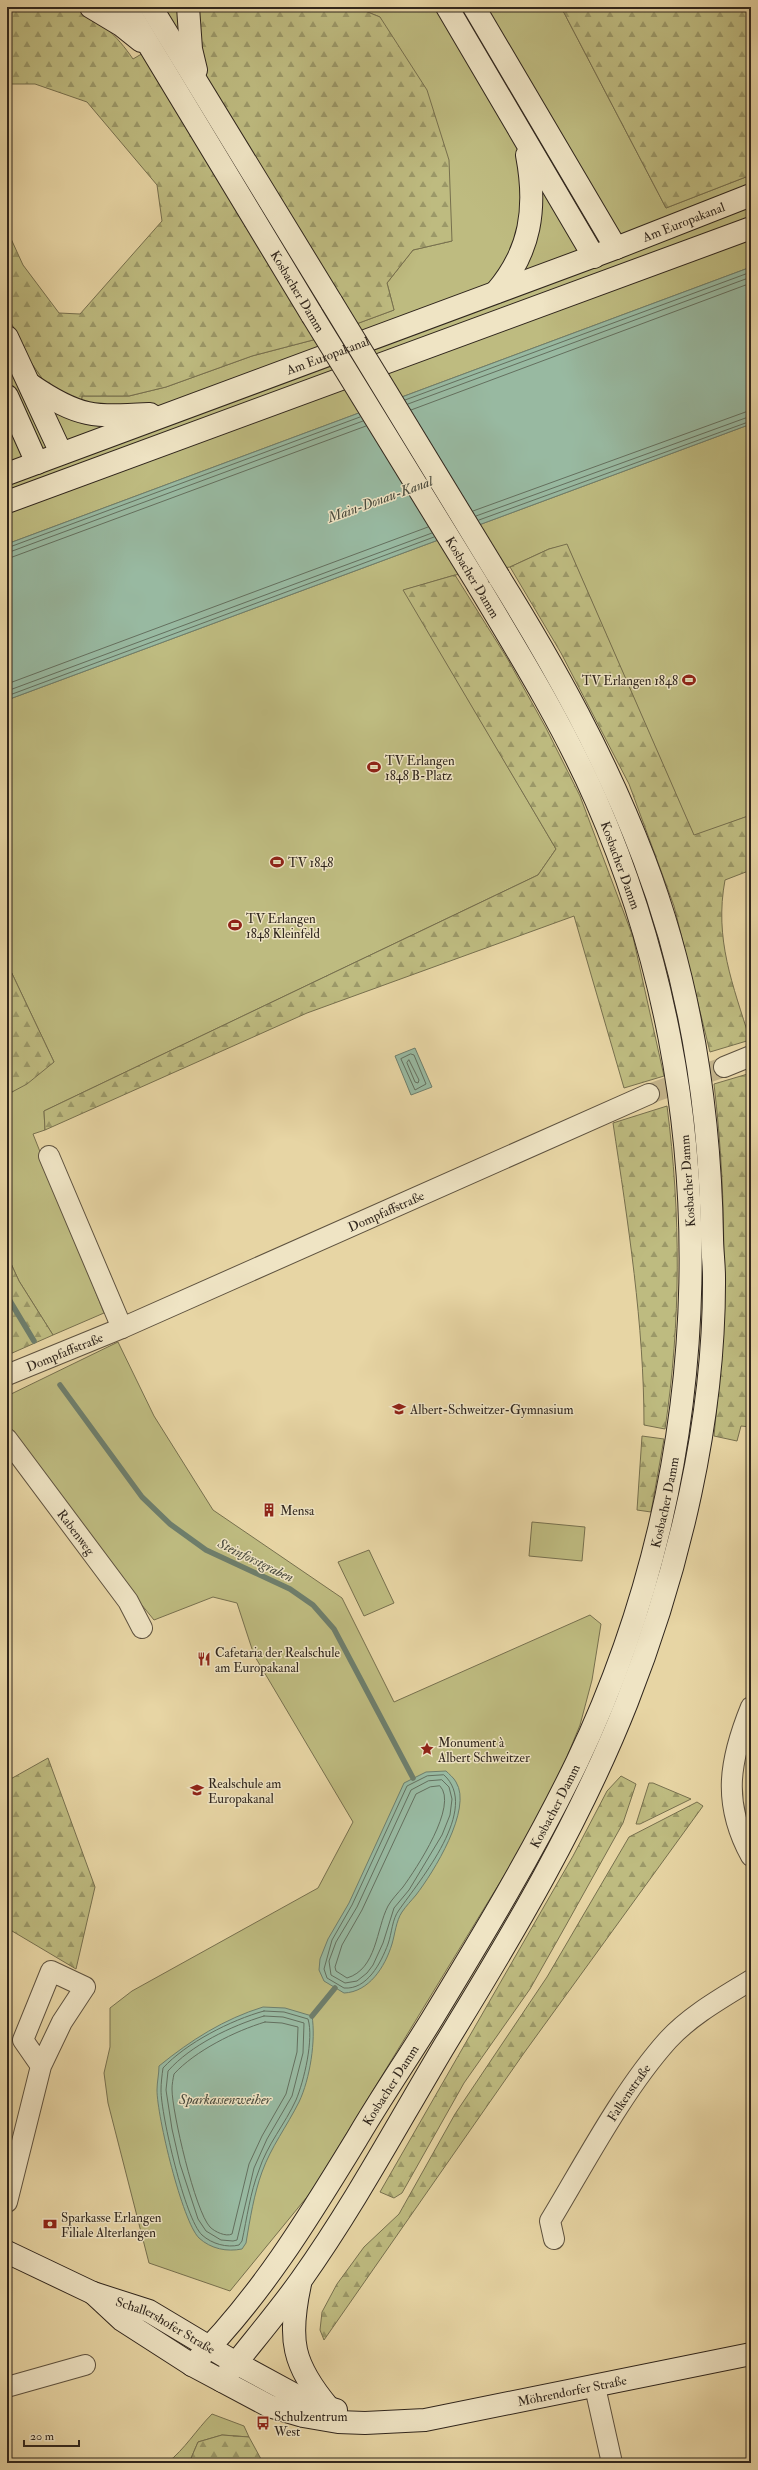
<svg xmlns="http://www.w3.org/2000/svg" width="758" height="2470" font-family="'IM FELL Double Pica',serif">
<defs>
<pattern id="forest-firs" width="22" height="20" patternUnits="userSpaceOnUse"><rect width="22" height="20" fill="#bebb80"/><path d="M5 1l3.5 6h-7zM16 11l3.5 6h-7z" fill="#9b9868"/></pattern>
</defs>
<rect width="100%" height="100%" fill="#e7d5a4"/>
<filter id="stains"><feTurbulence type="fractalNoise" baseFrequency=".005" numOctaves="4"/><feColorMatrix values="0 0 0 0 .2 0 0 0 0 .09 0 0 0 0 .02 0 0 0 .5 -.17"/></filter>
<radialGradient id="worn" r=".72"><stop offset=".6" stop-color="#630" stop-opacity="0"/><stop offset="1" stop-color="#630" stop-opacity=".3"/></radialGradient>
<g fill="#bebb80" stroke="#77704e">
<polygon points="164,7 197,7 179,32"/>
<polygon points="355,7 561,7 666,208 751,175 751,267 7,544 7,352 28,358 81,406 82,396 129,396 166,387 252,356 313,340 394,310 387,283 413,250 452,241 380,17"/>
<polygon points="751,424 751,815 694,836 567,545 549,549 510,567 455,575 404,590 556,849 538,875 44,1111 45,1130 33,1134 104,1313 53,1335 19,1281 7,1255 7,1084 12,1092 54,1062 7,963 7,700"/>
<polygon points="118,1342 154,1416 213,1510 342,1598 394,1702 590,1615 601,1624 592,1680 580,1725 557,1781 513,1861 311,2192 230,2291 149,2263 108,2103 104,2073 110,2047 110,2008 132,1991 318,1888 353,1822 254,1655 237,1603 213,1597 154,1620 7,1439 7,1396"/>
<polygon points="532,1522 585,1527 582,1561 529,1556"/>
<polygon points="369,1550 394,1603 364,1616 338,1562"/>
<path d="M212 2414 244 2426 249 2437 222 2435 198 2442 189 2463H167C185 2449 196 2430 212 2414Z"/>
</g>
<g fill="url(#forest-firs)" stroke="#77704e">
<path d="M7 7C23 7 55 4 69 7 97 15 118 37 133 59L179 32 197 7H355L380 17 427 90 449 160 452 241 413 250 387 283 394 310 313 340 252 356 166 387 129 396H82L81 406 48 387 28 358 7 314V230L23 265 59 313 80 314 162 221 157 185 87 102 35 84H7Z"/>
<polygon points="561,7 751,7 751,175 666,208"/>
<path d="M567 544 694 835 751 815V870L725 880C714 939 733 985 750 1040L710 1052 674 906 629 784 561 653 510 567 549 549Z"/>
<polygon points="455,575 507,658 546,728 580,796 633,937 664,1076 624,1088 574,916 307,1013 45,1130 44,1111 538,875 556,849 403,590"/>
<polygon points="7,963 54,1062 27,1084 12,1092 7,1084"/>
<path d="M751 1073V1427L741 1426 737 1441 714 1436C726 1318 728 1202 714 1084Z"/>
<path d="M667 1106C681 1214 681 1322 665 1429L644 1425C644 1324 628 1223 613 1123Z"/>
<polygon points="7,1255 19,1281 53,1335 10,1354 7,1348"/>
<polygon points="642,1436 664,1439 651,1512 637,1510"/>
<polygon points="48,1758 95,1887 76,1969 7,1928 7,1781"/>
<polygon points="621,1776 636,1784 623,1823 565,1927 530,1989 464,2083 402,2193 394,2198 380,2192 573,1856 607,1791"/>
<polygon points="649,1783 653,1783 691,1799 640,1824 636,1824"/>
<polygon points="697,1802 703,1806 524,2053 324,2340 320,2330 322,2312 337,2284 364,2247 399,2214 455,2114 547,1977 629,1837"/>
<polygon points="222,2435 249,2437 261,2459 260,2463 189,2463 198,2442"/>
</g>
<g fill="#98b9a1" stroke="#6e7e6c">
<polygon points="751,267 751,424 7,700 7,544"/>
<polygon points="415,1048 432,1087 411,1095 395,1056"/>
<path d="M446 1771C449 1774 454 1778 456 1782 473 1809 433 1873 416 1895 411 1901 406 1906 402 1912 396 1921 395 1934 392 1944 385 1967 369 1992 344 1993L324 1981 319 1970 320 1959 328 1939 349 1903 404 1783 426 1772Z"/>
<path d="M263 2007 285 2008 312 2016C316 2040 310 2079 299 2102 287 2126 271 2147 262 2172 254 2194 250 2219 246 2243L242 2249C227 2252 211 2249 199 2238 182 2221 157 2116 157 2090 157 2082 159 2074 159 2066 191 2040 224 2019 263 2007Z"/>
</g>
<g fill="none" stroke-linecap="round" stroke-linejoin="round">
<g stroke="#64705f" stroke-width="1">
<polyline points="405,400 751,272"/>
<polyline points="408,404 751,277"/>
<polyline points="411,410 751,283"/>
<polyline points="473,511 751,410"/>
<polyline points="476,516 751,416"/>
<polyline points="479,520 751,421"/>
<polyline points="7,548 360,417"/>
<polyline points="7,553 363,421"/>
<polyline points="7,559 366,426"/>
<polyline points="7,684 428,527"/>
<polyline points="7,691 432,533"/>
<polyline points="7,696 434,537"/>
<polygon points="411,1054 414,1055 426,1084 415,1090 401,1059"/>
<polygon points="409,1060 419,1080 418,1083 415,1082 407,1063"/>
<path d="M444 1775C481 1808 420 1880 399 1910 392 1919 392 1933 388 1944 381 1963 367 1990 344 1988L327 1978 324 1969 332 1940 352 1905 407 1786 427 1776Z"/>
<polygon points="442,1780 449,1787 452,1799 450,1815 442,1835 409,1890 394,1908 383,1943 373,1965 367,1973 357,1981 345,1983 331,1975 329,1961 336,1942 357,1907 411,1790 428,1781"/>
<path d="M440 1786C459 1805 416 1869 403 1887 398 1893 392 1899 388 1906 376 1929 377 1969 347 1978L336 1971 335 1967 342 1945 362 1910 416 1794 430 1787Z"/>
<path d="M264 2011 284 2012 308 2019C314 2039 304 2081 296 2100 285 2124 267 2145 259 2170 250 2193 247 2218 242 2241L239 2245C227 2248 212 2244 202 2235 185 2219 161 2115 161 2090 161 2083 162 2075 163 2068 186 2043 231 2020 264 2011Z"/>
<path d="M264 2016 283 2017 304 2023 303 2053 292 2096 267 2139 254 2168 237 2240 233 2241 221 2240 206 2231 198 2219 180 2164 172 2129 166 2090 168 2071C191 2045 231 2026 264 2016Z"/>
<path d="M265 2022 282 2023 298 2027 297 2052 286 2094 262 2136 249 2164 232 2234C226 2237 215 2232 210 2227 195 2211 172 2112 172 2089 172 2084 173 2079 174 2074 195 2051 235 2031 265 2022Z"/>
</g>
<g stroke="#6e7e6c" stroke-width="5.5">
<polyline points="7,1296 34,1341"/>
<polyline points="60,1385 142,1497 170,1524 206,1550 290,1589 313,1605 334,1629 413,1778"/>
<polyline points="312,2016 335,1988"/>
</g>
<polyline stroke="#c2b289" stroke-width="20" stroke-dasharray="20 10" stroke-linecap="butt" points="649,1094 724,1067"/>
<g stroke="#5e523f" stroke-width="22">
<g id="street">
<polyline points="724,1067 751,1056"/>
<polyline points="49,1156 122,1328"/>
<path id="s1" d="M7 1375 122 1328 649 1094"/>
<path id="s2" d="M7 1439 128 1601 142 1628"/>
<path d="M751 1707C729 1761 722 1803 751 1856"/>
<polyline points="7,2202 41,2066 23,2040 51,1971 85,1987 62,2022 41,2066"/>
<path id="s3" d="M554 2239 550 2221C585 2163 623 2090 668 2040 691 2015 722 1998 751 1980"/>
<polyline points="7,2387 85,2365"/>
<polyline points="595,2387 612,2463"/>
</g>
</g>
<g stroke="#30261d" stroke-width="24">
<g id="secondary">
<polyline points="91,7 121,25 141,41"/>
<polyline points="126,7 312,315"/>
<polyline points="151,7 332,303"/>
<polyline points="188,7 191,49 196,70"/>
<polyline points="447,7 594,257"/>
<polyline points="474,7 616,248"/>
<path d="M496 292C531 251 537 208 527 155"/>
<polyline points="7,337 61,453"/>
<path d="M31 385C79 418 94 417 150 414"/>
<polyline points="7,396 37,463"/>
<path id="s4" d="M7 474 616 248 751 195"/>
<polyline points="7,502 751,228"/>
<path id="s5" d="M7 2252 93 2293 149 2311 236 2363 306 2401 336 2410"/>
<path d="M300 2284C288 2340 292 2364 329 2408"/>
<path id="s6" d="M93 2293 122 2320 192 2365 269 2406 303 2416 338 2422 365 2423 425 2420 751 2354"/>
<path id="s7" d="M192 2365C260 2298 309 2217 359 2135 382 2096 408 2058 432 2019 483 1935 534 1851 577 1762 721 1461 729 1106 596 800 563 725 520 655 478 585"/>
<path d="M222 2381C248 2347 276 2315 301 2280 355 2204 398 2123 446 2043 513 1934 580 1821 627 1702 679 1570 715 1419 714 1277 714 1264 712 1250 712 1237 710 1108 690 980 644 859 606 759 555 667 499 577"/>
</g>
</g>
<use href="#street" stroke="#efe4c4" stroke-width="20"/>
<use href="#secondary" stroke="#efe4c4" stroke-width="22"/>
<g stroke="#30261d" stroke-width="24" stroke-linecap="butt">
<g id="secondary-bridge">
<polyline points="332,303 499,577"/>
<polyline points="312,315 478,585"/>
</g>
</g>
<use href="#secondary-bridge" stroke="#efe4c4" stroke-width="22"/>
</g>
<defs>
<g id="stadium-bare" transform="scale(1.08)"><path d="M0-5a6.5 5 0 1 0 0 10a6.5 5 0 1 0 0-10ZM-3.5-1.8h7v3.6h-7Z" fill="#8f2418" stroke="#efe4c4" stroke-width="2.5" paint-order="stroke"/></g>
<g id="school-bare" transform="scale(1.08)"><path d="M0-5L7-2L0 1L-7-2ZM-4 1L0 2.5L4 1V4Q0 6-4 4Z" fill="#8f2418" stroke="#efe4c4" stroke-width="2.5" paint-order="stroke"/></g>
<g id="building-bare" transform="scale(1.08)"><path d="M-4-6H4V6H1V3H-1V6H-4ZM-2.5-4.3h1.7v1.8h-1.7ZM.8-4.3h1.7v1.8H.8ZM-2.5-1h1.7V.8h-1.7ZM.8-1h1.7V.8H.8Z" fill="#8f2418" stroke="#efe4c4" stroke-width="2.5" paint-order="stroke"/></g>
<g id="restaurant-bare" transform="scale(1.08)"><path d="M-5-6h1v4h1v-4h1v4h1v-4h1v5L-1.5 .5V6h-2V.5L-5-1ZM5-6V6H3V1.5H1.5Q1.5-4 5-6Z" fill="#8f2418" stroke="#efe4c4" stroke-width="2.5" paint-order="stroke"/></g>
<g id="sight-bare" transform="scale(1.08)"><path d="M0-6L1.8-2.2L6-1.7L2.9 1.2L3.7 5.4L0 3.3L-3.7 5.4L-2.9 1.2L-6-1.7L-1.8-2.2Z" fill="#8f2418" stroke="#efe4c4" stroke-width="2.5" paint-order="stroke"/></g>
<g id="bank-bare" transform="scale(1.08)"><path d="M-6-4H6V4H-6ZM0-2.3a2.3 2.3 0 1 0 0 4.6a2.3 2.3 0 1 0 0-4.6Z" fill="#8f2418" stroke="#efe4c4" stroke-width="2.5" paint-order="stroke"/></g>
<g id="bus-bare" transform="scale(1.08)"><path d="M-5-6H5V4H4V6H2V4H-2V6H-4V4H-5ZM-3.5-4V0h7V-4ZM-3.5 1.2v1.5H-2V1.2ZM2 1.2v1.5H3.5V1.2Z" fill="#8f2418" stroke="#efe4c4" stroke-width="2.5" paint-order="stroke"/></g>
</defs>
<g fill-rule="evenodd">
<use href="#stadium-bare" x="689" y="680"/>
<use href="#stadium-bare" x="374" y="767"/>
<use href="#stadium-bare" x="277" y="862"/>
<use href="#stadium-bare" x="235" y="925"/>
<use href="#school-bare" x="399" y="1409"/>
<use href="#building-bare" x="269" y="1510"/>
<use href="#restaurant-bare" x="204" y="1659"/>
<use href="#sight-bare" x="427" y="1749"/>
<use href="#school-bare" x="197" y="1790"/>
<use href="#bank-bare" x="50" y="2224"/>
<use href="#bus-bare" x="263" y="2423"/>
</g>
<g text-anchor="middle" stroke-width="3" stroke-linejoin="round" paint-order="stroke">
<g font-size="13" fill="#30261d" stroke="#efe4c4">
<text dy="5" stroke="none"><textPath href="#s4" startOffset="722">Am Europakanal</textPath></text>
<text transform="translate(298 291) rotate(59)" y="5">Kosbacher Damm</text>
<text dy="5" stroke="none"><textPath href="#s4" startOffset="342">Am Europakanal</textPath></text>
<text transform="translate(473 577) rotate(59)" y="5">Kosbacher Damm</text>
<text transform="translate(621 865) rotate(70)" y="5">Kosbacher Damm</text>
<text transform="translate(687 1181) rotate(-94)" y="5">Kosbacher Damm</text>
<text dy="5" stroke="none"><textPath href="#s1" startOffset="413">Dompfaffstraße</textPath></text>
<text dy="5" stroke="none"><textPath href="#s1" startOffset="62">Dompfaffstraße</textPath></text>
<text dy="5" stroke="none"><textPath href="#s7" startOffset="992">Kosbacher Damm</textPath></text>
<text dy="5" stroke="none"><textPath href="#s2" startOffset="116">Rabenweg</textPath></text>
<text dy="5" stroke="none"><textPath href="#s7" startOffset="668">Kosbacher Damm</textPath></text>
<text dy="5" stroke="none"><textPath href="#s7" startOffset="344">Kosbacher Damm</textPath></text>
<text dy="5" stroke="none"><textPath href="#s3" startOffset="169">Falkenstraße</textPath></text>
<text dy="5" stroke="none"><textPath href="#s5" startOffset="175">Schallershofer Straße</textPath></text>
<text dy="5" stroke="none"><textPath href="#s6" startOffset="518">Möhrendorfer Straße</textPath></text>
</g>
<g font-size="13" fill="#30261d" stroke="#efe4c4" text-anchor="start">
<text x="678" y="685" text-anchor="end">TV Erlangen 1848</text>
<text x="385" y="765">TV Erlangen<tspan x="385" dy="15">1848 B-Platz</tspan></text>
<text x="288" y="867">TV 1848</text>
<text x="246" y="923">TV Erlangen<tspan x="246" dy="15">1848 Kleinfeld</tspan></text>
<text x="410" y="1414">Albert-Schweitzer-Gymnasium</text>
<text x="280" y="1515">Mensa</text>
<text x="215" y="1657">Cafetaria der Realschule<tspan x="215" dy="15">am Europakanal</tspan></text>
<text x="438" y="1747">Monument à<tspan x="438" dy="15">Albert Schweitzer</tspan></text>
<text x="208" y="1788">Realschule am<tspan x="208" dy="15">Europakanal</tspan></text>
<text x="61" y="2222">Sparkasse Erlangen<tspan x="61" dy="15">Filiale Alterlangen</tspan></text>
<text x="274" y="2421">Schulzentrum<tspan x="274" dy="15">West</tspan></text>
</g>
<g font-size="14" font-style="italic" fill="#4a4b3e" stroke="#efe4c4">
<text transform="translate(380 499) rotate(-20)" y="5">Main-Donau-Kanal</text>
<text transform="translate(256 1560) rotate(26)" y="5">Steinforstgraben</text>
<text x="225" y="2104">Sparkassenweiher</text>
</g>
</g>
<rect width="758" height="2470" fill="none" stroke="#e7d5a4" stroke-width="24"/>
<rect x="8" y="8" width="742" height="2454" fill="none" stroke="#30261d" stroke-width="2"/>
<rect x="12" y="12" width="734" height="2446" fill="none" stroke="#30261d"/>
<path d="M24 2440v6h55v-6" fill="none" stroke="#30261d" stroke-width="2"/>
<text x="30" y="2440" font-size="12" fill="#30261d" stroke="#efe4c4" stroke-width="3" paint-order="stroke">20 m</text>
<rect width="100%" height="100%" filter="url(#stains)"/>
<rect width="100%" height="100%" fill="url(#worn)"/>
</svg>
